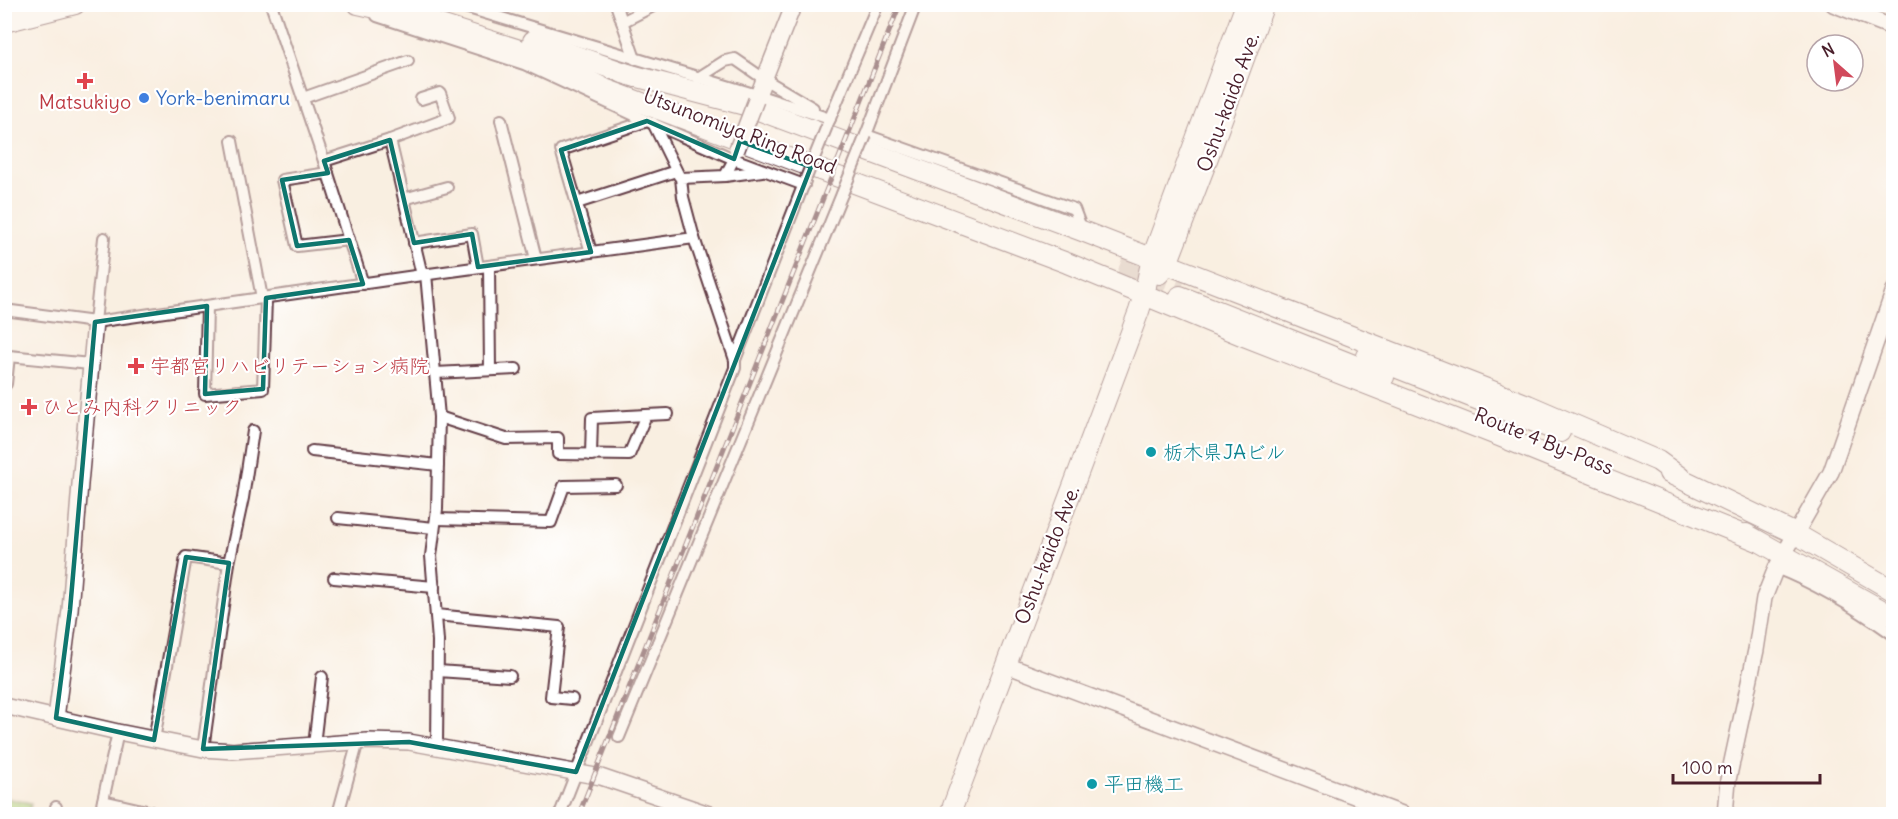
<svg xmlns="http://www.w3.org/2000/svg" width="1898" height="819" font-family="Delius,'Klee One',sans-serif">
<defs>
<pattern id="park-crowns" width="20" height="18" patternUnits="userSpaceOnUse" patternTransform="scale(1.5)"><rect width="20" height="18" fill="#abd580"/><path d="M2 6a3 3 0 1 1 6 0M12 15a3 3 0 1 1 6 0" fill="none" stroke="#95b66f"/></pattern>
</defs>
<rect width="100%" height="100%" fill="#fff"/>
<filter id="ink" filterUnits="userSpaceOnUse"><feTurbulence type="fractalNoise" baseFrequency=".0167" numOctaves="2"/><feDisplacementMap in="SourceGraphic" scale="12" xChannelSelector="R" yChannelSelector="G"/><feConvolveMatrix kernelMatrix="1 2 1 2 8 2 1 2 1" color-interpolation-filters="sRGB"/></filter>
<filter id="wash" filterUnits="userSpaceOnUse"><feTurbulence type="fractalNoise" baseFrequency=".008" numOctaves="4" result="noise"/><feDisplacementMap in="SourceGraphic" scale="24" xChannelSelector="R" yChannelSelector="G"/><feGaussianBlur stdDeviation="1.35" result="paint"/><feColorMatrix in="noise" values="0 0 0 0 0 0 0 0 0 0 0 0 0 0 0 0 0 1.4 0 .05"/><feComposite in="paint" operator="in"/></filter>
<g filter="url(#wash)">
<rect width="100%" height="100%" fill="#f9efe1"/>
<polygon fill="url(#park-crowns)" stroke="#7a7a56" stroke-width="1.5" points="5,798 31,803 29,814 5,814"/>
</g>
<g filter="url(#ink)">
<g fill="none" stroke-linecap="round" stroke-linejoin="round">
<g stroke="#d6c5bd" stroke-width="20" stroke-dasharray="20 10" stroke-linecap="butt">
<polyline points="1122,259 1184,282"/>
<polyline points="1117,274 1180,296"/>
</g>
<g stroke="#643e46" stroke-width="14">
<g id="street">
<polyline points="271,4 324,161 363,284"/>
<polyline points="455,4 757,95 830,119"/>
<polyline points="616,4 635,59"/>
<polyline points="916,4 866,135 1074,209 1082,230"/>
<polyline points="377,16 524,64 647,121 734,159 804,185"/>
<polyline points="622,22 657,4"/>
<polyline points="698,78 725,61 735,59 764,79 813,108"/>
<polyline points="303,98 408,61"/>
<polyline points="501,120 536,259"/>
<polyline points="653,123 679,176"/>
<polyline points="828,123 878,4"/>
<polyline points="390,140 449,118 440,93 421,99"/>
<polyline points="232,141 262,298"/>
<polyline points="324,161 390,140 422,275"/>
<polyline points="328,173 282,180 297,246 349,240"/>
<polyline points="725,176 762,171"/>
<polyline points="404,199 447,187"/>
<polyline points="577,203 676,171"/>
<polyline points="694,238 735,360 805,181"/>
<polyline points="414,243 472,234 478,267"/>
<polyline points="591,252 561,150 647,121"/>
<polyline points="489,266 490,370"/>
<polyline points="426,274 439,417 437,509 431,556 438,641 437,746"/>
<polyline points="207,306 205,394 263,389 266,298"/>
<polyline points="4,310 95,322 422,275 694,238 683,197 681,178 725,176 734,159"/>
<polyline points="95,322 104,238"/>
<polyline points="435,373 516,369"/>
<polyline points="6,384 9,356 90,364"/>
<polyline points="439,417 506,439 558,438 558,454 629,455 646,415 668,414"/>
<polyline points="312,451 438,465"/>
<polyline points="591,455 592,418 646,415"/>
<polyline points="338,518 434,528"/>
<polyline points="436,519 551,522 564,486 616,485"/>
<path d="M1776 568C1815 583 1859 610 1894 635"/>
<polyline points="334,578 434,587"/>
<polyline points="436,615 559,627 551,697 572,699"/>
<polyline points="438,671 510,676"/>
<polyline points="619,737 842,194"/>
<polyline points="154,740 186,557 229,563"/>
<polyline points="314,745 322,677"/>
<polyline points="203,749 229,563 243,498 253,431"/>
<polyline points="103,801 151,812 152,814"/>
<polyline points="55,814 56,807"/>
<polyline points="100,814 118,732"/>
<polyline points="338,814 358,741"/>
<polyline points="560,814 735,368 735,360"/>
</g>
</g>
<g stroke="#643e46" stroke-width="18">
<g id="secondary">
<polyline points="1833,4 1894,28"/>
<polyline points="756,100 794,4"/>
<polyline points="1006,665 1402,814"/>
<polyline points="4,706 118,732 203,749 233,751 367,741 409,742 601,777 709,814"/>
<polyline points="56,718 70,610 80,484 95,322"/>
<polyline points="1725,814 1728,780 1756,650 1764,598 1776,568 1831,472 1894,290"/>
</g>
</g>
<g stroke="#643e46" stroke-width="22">
<g id="highway">
<polyline points="358,4 412,16 548,59"/>
<polyline points="4,6 10,4"/>
<polyline points="4,22 75,4"/>
<polyline points="533,41 636,77"/>
<polyline points="537,55 605,89 1067,263 1244,336 1499,436 1758,541"/>
<polyline points="623,73 745,105 1082,231 1528,405 1658,461 1680,477"/>
<polyline points="1159,274 1167,264 1204,168 1264,4"/>
<polyline points="1180,296 1384,377"/>
<polyline points="1367,356 1560,432"/>
<polyline points="1669,473 1796,534 1894,591"/>
<polyline points="1746,534 1894,617"/>
<polyline points="950,814 1139,311 1144,295 1152,258 1246,4"/>
</g>
</g>
<use href="#street" stroke="#fff" stroke-width="10"/>
<use href="#secondary" stroke="#fff" stroke-width="15"/>
<use href="#highway" stroke="#fff" stroke-width="20"/>
<g stroke="#4a1f2b" stroke-width="5">
<polyline id="rail" points="579,814 900,4"/>
</g>
<use href="#rail" stroke="#fff" stroke-width="3" stroke-dasharray="9" stroke-linecap="butt"/>
<g stroke="#643e46" stroke-width="14" stroke-linecap="butt">
<g id="street-bridge">
<polyline points="806,178 827,126"/>
<polyline points="842,194 866,135"/>
</g>
</g>
<g stroke="#643e46" stroke-width="18" stroke-linecap="butt">
<polyline id="secondary-bridge" points="737,149 756,100"/>
</g>
<use href="#street-bridge" stroke="#fff" stroke-width="10"/>
<use href="#secondary-bridge" stroke="#fff" stroke-width="15"/>
</g>
</g>
<path d="M0 0H1898V819H0ZM647 121 734 159 740 141 811 167 576 772 409 742 203 749 229 563 186 557 154 740 56 718 70 610 95 322 207 306 205 394 263 389 266 298 363 284 349 240 297 246 282 180 328 173 324 161 390 140 414 243 472 234 478 267 591 252 561 150Z" fill="#f9efe1" fill-opacity=".55" fill-rule="evenodd"/>
<path fill="none" stroke="#0f766e" stroke-width="4.5" stroke-linejoin="round" d="M647 121 734 159 740 141 811 167 576 772 409 742 203 749 229 563 186 557 154 740 56 718 70 610 95 322 207 306 205 394 263 389 266 298 363 284 349 240 297 246 282 180 328 173 324 161 390 140 414 243 472 234 478 267 591 252 561 150Z"/>
<g fill="#e0444e" stroke="#fff" stroke-width="2">
<path d="M82 72h6v6h6v6h-6v6h-6v-6h-6v-6h6z"/>
<path d="M133 357h6v6h6v6h-6v6h-6v-6h-6v-6h6z"/>
<path d="M26 398h6v6h6v6h-6v6h-6v-6h-6v-6h6z"/>
</g>
<circle fill="#3f7fe0" stroke="#fff" stroke-width="2" cx="144" cy="98" r="6"/>
<g fill="#0f9aa8" stroke="#fff" stroke-width="2">
<circle cx="1151" cy="452" r="6"/>
<circle cx="1092" cy="784" r="6"/>
</g>
<g text-anchor="middle" stroke-width="4.5" stroke-linejoin="round" paint-order="stroke">
<g font-size="20" fill="#366cbe" stroke="#fff" text-anchor="start">
<text x="156" y="105">York-benimaru</text>
</g>
<g font-size="20" fill="#be3a42" stroke="#fff" text-anchor="start">
<text x="85" y="109" text-anchor="middle">Matsukiyo</text>
<text x="150" y="373">宇都宮リハビリテーション病院</text>
<text x="42" y="414">ひとみ内科クリニック</text>
</g>
<g font-size="20" fill="#4a1f2b" stroke="#fff">
<text transform="translate(1228 102) rotate(-70)" y="7">Oshu-kaido Ave.</text>
<text transform="translate(740 131) rotate(21)" y="7">Utsunomiya Ring Road</text>
<text transform="translate(1544 441) rotate(22)" y="7">Route 4 By-Pass</text>
<text transform="translate(1047 555) rotate(-69)" y="7">Oshu-kaido Ave.</text>
</g>
<g font-size="20" fill="#0d838f" stroke="#fff" text-anchor="start">
<text x="1163" y="459">栃木県JAビル</text>
<text x="1104" y="791">平田機工</text>
</g>
</g>
<rect width="1898" height="819" fill="none" stroke="#fff" stroke-width="24"/>
<g transform="translate(1835 63) rotate(332)"><circle r="28" fill="#ffffff" stroke="#b7a5aa" stroke-width="1.5"/>
<path d="M0-4.5L10 22L0 15L-10 22Z" fill="#d1495b"/>
<text y="-9" font-size="16" font-weight="bold" text-anchor="middle" fill="#4a1f2b">N</text>
</g>
<path d="M1673 774v9h147v-9" fill="none" stroke="#4a1f2b" stroke-width="3"/>
<text x="1682" y="774" font-size="18" fill="#4a1f2b" stroke="#ffffff" stroke-width="4.5" paint-order="stroke">100 m</text>
</svg>
